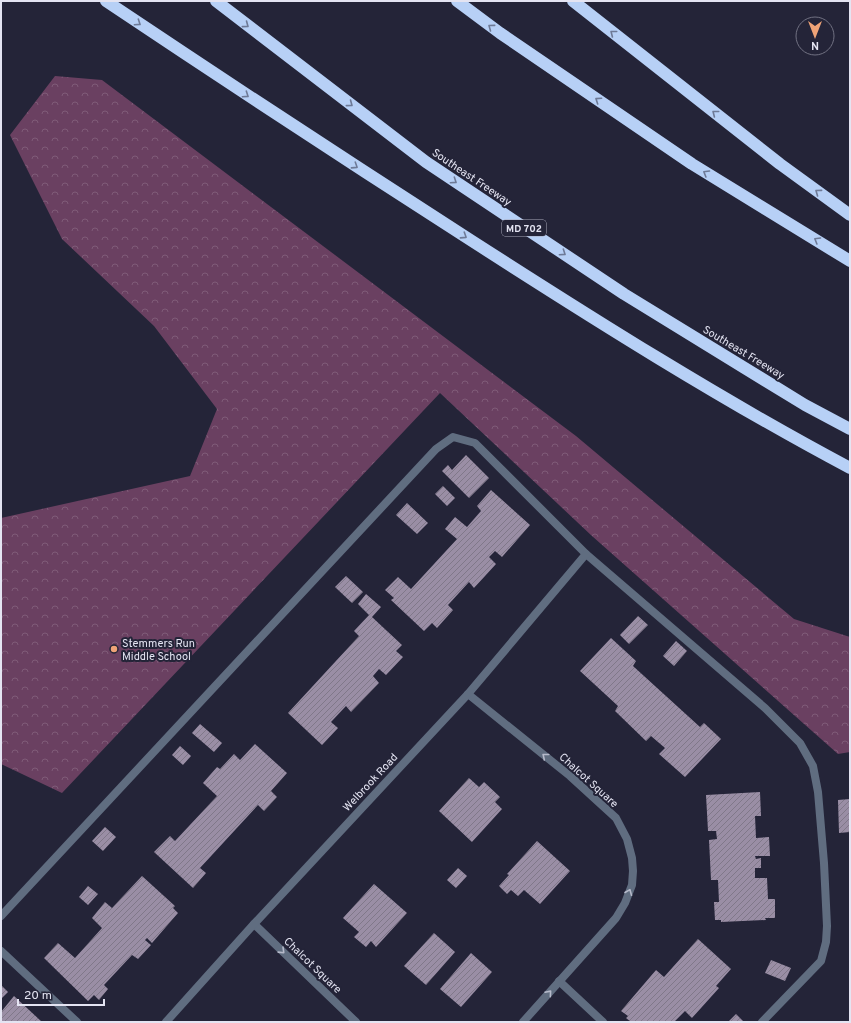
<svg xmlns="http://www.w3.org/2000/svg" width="851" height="1023" font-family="Overpass,sans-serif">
<defs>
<pattern id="forest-crowns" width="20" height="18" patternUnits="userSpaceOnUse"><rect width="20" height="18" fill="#6a4061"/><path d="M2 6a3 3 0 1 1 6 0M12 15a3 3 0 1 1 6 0" fill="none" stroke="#7f5b78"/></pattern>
<pattern id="building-hatch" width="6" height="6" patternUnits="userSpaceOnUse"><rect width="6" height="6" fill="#9a8ea5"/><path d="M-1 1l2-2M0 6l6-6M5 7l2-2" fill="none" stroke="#807889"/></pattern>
</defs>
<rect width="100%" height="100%" fill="#242438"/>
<polygon fill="url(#forest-crowns)" points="55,76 102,80 576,436 794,619 850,637 850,752 838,754 592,536 440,393 62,793 1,764 1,518 190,476 217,409 154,326 62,239 10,135"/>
<g fill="url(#building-hatch)">
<polygon points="466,455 489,478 469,498 442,471 448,465 452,470"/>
<polygon points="443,486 455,498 447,506 435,494"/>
<polygon points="491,490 530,525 502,557 495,551 489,557 496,564 474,588 469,582 448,605 453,610 437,628 432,623 424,631 391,600 394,598 385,590 398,577 411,589 457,539 445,529 455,517 467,527 481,511 477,506"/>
<polygon points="407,503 428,523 417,534 396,515"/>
<polygon points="346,576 363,592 352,603 335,587"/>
<polygon points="366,594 381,607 372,617 402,645 396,651 403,657 386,675 379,669 373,676 379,683 351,712 346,706 331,722 338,728 322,745 288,713 359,636 354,631 369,615 358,604"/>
<polygon points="638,616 648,625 629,644 620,635"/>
<polygon points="611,638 636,661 633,666 700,727 704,723 721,739 685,777 659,754 665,748 651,736 646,741 615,711 618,706 580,671"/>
<polygon points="676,641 687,651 674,666 663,656"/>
<polygon points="200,724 222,743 214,752 192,733"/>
<polygon points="255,744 287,773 271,791 277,797 264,811 258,805 200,868 206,873 193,888 154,852 170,836 175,841 217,796 203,783 217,767 220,769 234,754 240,760"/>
<polygon points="180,746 191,756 183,765 172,755"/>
<polygon points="469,778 479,787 484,782 500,797 495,802 502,809 472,842 439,811"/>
<polygon points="760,792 761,816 755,816 756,838 769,837 770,856 755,856 756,859 761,858 761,868 755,868 755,878 767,878 768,899 775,899 775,918 765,918 766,920 721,922 721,920 715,920 714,902 719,902 718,880 711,880 709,840 717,839 716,831 708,831 706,795"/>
<polygon points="850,799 850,832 839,833 838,800"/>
<polygon points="105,827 116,837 103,851 92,841"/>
<polygon points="537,841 570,871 540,904 524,890 518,896 511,890 507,894 499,886 509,875 507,874"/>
<polygon points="458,868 467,876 456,888 447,880"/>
<polygon points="142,876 175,906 173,908 178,913 152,943 147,938 145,940 151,945 138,959 132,955 104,985 108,989 99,1000 94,995 88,1001 44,958 58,943 75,958 102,928 92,918 105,902 112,908"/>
<polygon points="374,884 407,913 376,947 371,941 366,947 354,937 359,932 343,918"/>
<polygon points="88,886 98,894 88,905 79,897"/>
<polygon points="434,933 455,952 426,985 404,966"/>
<polygon points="698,939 731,969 716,986 719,988 692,1018 685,1011 674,1022 631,1022 626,1018 628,1016 621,1011 656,970 664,977"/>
<polygon points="471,953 492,972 461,1007 440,989"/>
<polygon points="771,960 791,968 785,981 765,973"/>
<polygon points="1,985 8,992 1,999"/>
<polygon points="14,996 42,1022 1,1022 1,1012"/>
<polygon points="736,1014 744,1022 728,1022"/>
</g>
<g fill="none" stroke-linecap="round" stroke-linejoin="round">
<g stroke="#606d80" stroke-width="8">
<polyline points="1,916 436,449 453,437 475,443 586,554 765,708 800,743 813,766 818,792 824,863 827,926 826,942 821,961 762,1022"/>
<polyline points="1,951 77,1022"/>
<polyline points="559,981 603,1022"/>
</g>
<g stroke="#606d80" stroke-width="8">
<polyline points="468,694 570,776 616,818 627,839 632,858 633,871 632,885 625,903 616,918 523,1022"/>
<polyline points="254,924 356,1022"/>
<polyline points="166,1022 254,924 468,694 586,554"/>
</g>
<g stroke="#b7d0f6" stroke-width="12">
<path d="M106 1C227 82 349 162 472 241 595 320 720 399 850 468"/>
<polyline points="216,1 426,162 624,294 805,405 850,429"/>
<polyline points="457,1 500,33 692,164 850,261"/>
<polyline points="573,1 780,164 850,215"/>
</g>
</g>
<defs><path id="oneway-chevron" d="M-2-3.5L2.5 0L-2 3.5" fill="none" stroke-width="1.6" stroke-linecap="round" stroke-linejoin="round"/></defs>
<g stroke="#6e7a97">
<use href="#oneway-chevron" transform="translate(138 23) rotate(34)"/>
<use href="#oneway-chevron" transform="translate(246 25) rotate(37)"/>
<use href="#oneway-chevron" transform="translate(491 27) rotate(-143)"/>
<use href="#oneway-chevron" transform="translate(613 33) rotate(-142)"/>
<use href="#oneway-chevron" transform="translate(246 95) rotate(34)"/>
<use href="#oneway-chevron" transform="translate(598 100) rotate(-146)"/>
<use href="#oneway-chevron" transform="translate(350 104) rotate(37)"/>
<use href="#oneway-chevron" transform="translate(715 113) rotate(-142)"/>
<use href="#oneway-chevron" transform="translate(355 166) rotate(33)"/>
<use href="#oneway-chevron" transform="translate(706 173) rotate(-149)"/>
<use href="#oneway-chevron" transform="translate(454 181) rotate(34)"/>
<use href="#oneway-chevron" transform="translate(818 192) rotate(-144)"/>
<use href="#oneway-chevron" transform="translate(464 236) rotate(33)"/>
<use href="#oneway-chevron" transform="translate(817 240) rotate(-149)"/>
<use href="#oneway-chevron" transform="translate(563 253) rotate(34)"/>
</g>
<g stroke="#b6baca">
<use href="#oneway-chevron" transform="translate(545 756) rotate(-141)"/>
<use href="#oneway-chevron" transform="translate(629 892) rotate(-68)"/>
<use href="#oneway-chevron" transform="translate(282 951) rotate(44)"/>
<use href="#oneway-chevron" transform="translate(549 993) rotate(-49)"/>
</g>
<circle fill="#efa377" stroke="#242438" stroke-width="1.5" cx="114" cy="649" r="4"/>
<g text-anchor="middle" stroke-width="4" stroke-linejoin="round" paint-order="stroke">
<rect fill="#242438" stroke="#aaaaba" stroke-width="1" x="502" y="220" width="44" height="16" rx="3"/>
<g font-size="10" font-weight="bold" fill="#e4e4f2">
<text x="524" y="232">MD 702</text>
</g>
<g font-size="11" fill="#e4e4f2" stroke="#242438">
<text transform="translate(472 177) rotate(34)" y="4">Southeast Freeway</text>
<text transform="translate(744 352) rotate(31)" y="4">Southeast Freeway</text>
<text transform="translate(589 780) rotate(42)" y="4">Chalcot Square</text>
<text transform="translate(370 782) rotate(-47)" y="4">Welbrook Road</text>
<text transform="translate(313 965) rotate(44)" y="4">Chalcot Square</text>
</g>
<g font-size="11" fill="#e4e4f2" stroke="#242438" text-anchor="start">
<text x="122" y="647">Stemmers Run<tspan x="122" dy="13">Middle School</tspan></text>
</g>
</g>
<rect width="851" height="1023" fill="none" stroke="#e4e4f2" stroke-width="4"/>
<g transform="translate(815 36) rotate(180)"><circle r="19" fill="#242438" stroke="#717182"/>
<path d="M0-3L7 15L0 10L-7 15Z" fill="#efa377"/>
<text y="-6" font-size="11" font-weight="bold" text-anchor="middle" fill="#e4e4f2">N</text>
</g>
<path d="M18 999v6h86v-6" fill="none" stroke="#e4e4f2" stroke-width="2"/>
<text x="24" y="999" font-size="12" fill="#e4e4f2" stroke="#242438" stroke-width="3" paint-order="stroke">20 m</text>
</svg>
